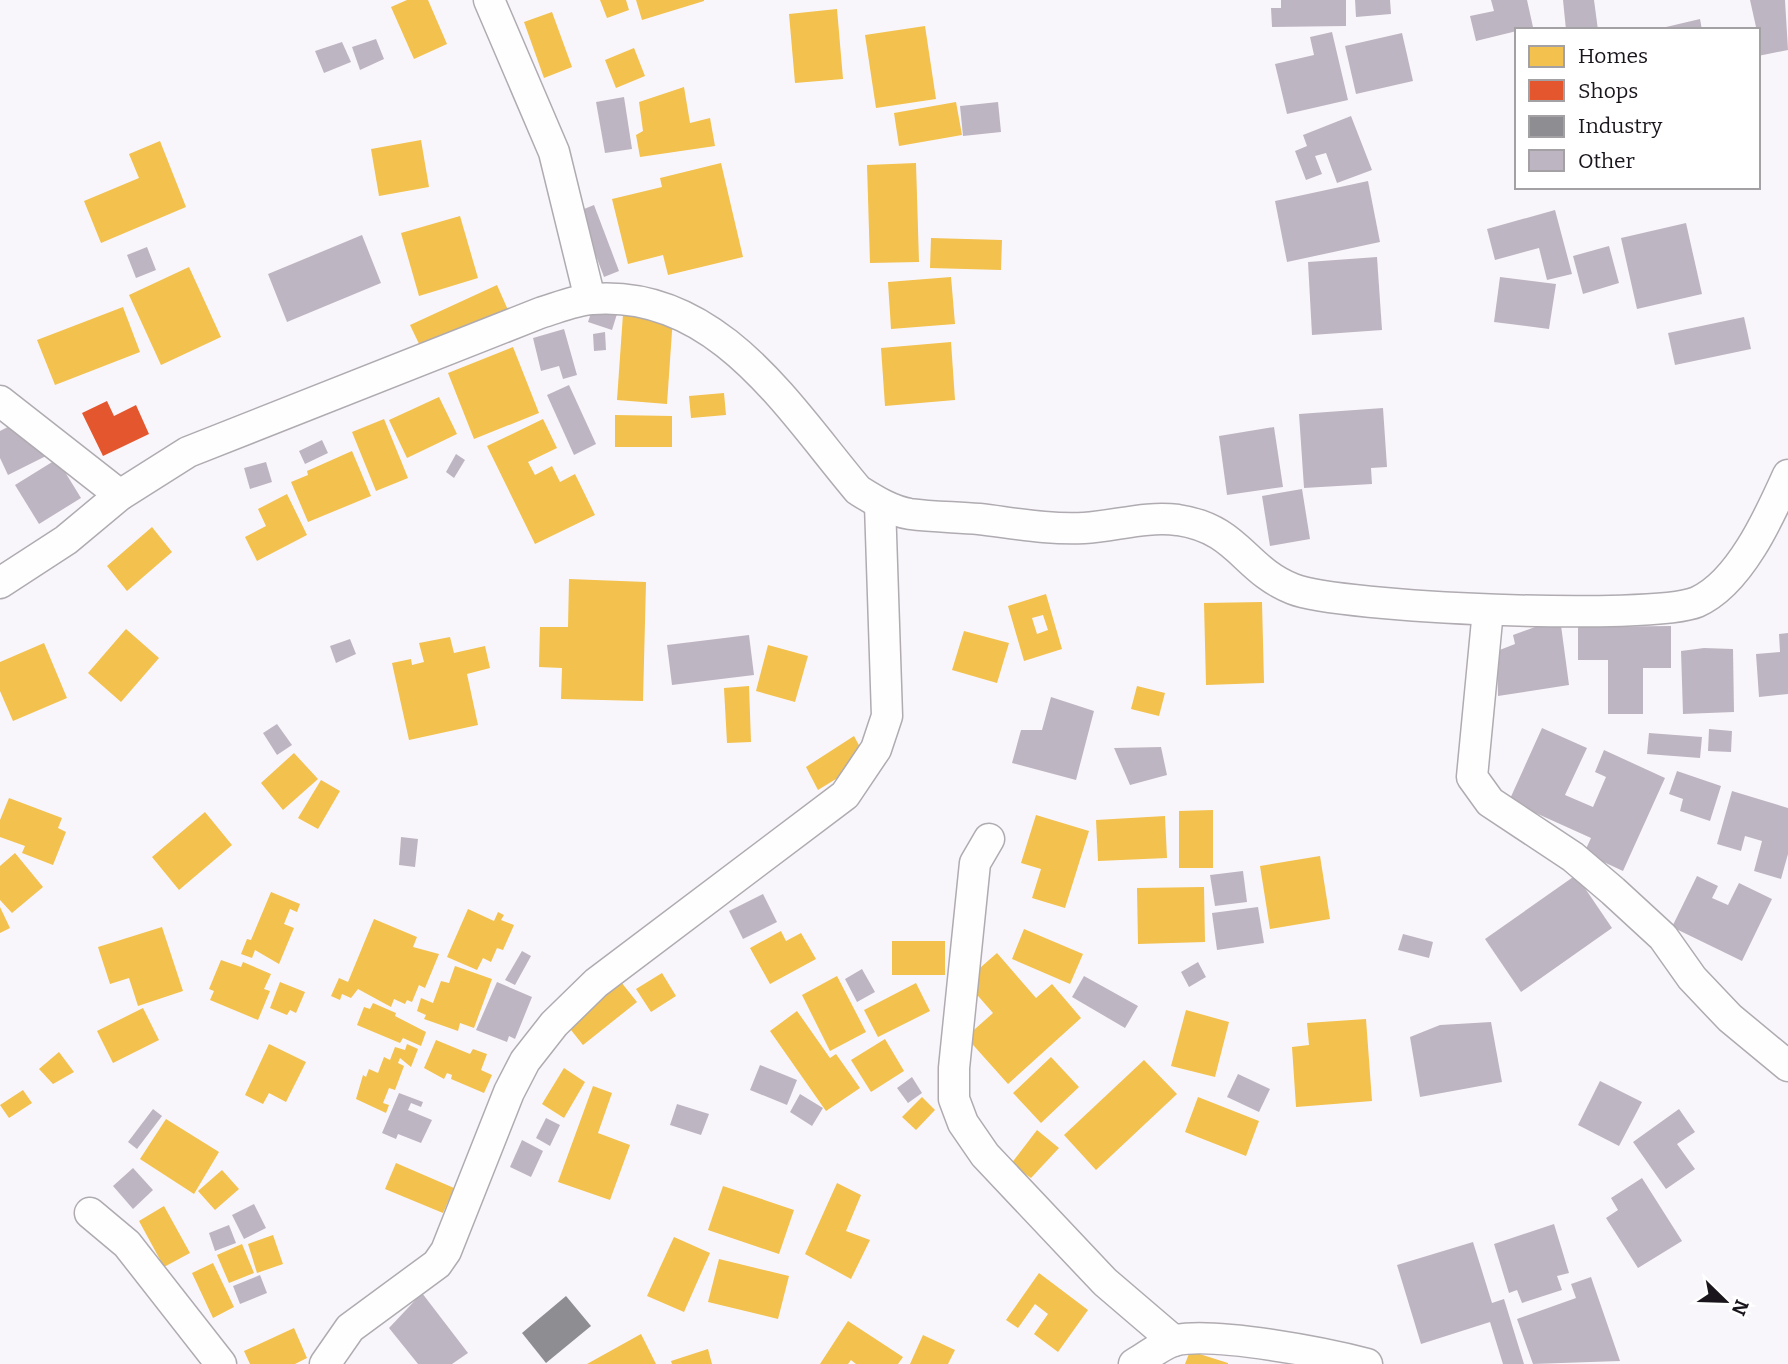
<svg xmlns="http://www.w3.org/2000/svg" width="1788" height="1364" font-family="Bitter,serif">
<rect width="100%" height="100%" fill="#f9f6fb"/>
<g fill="#f2c14e" fill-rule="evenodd">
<polygon points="407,0 428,0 447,44 414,59 391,7"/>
<polygon points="600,0 626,0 629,10 607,18"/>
<polygon points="636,0 704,0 704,1 642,20"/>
<polygon points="837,9 843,79 795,83 789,14"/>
<polygon points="552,12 572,67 544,78 524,22"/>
<polygon points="925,26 936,99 876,108 865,35"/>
<polygon points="634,48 645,76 616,88 605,60"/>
<polygon points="684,87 690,123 710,118 715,146 640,157 636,135 643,131 639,102"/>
<polygon points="956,102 962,135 899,146 894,113"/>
<polygon points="421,140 429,187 379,196 371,149"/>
<polygon points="160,141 186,207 101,243 84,201 139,178 129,154"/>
<polygon points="721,163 743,257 668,275 663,255 628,264 612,199 662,187 660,178"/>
<polygon points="916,163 919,262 870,263 867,165"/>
<polygon points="460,216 478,278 419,296 401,233"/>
<polygon points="931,238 1002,240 1001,270 930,268"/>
<polygon points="189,267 221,337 161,365 129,295"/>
<polygon points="951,277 955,324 891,329 888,282"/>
<polygon points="497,285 508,310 422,350 410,325"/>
<polygon points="123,307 140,352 55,385 37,340"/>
<polygon points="623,314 673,317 667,404 617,400"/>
<polygon points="951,342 955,400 885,406 881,348"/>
<polygon points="513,347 539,413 474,439 448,373"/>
<polygon points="724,393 726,415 691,418 689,396"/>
<polygon points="439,397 457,434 407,458 389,420"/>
<polygon points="615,415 672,416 672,447 615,447"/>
<polygon points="384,419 408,478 376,491 352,432"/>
<polygon points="543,419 557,448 528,462 535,475 552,466 560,482 575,474 595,515 535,544 487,446"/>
<polygon points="352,451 371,496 308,522 291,482 308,475 307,471"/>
<polygon points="287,494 307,535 257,561 245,537 266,526 258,509"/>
<polygon points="152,527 172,552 127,591 107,566"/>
<polygon points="569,579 646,582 643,701 561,699 562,668 539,667 540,627 568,627"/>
<path d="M1046 594 1062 649 1024 661 1008 606ZM1043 615 1048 630 1037 634 1032 618Z"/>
<polygon points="1262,602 1264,683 1206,685 1204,603"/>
<polygon points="126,629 159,658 121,702 88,673"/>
<polygon points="964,631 1009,643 997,683 952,670"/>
<polygon points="450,637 454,653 485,646 490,668 467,674 478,725 409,740 392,663 411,659 412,665 424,662 419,643"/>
<polygon points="44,643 67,698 13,721 0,691 0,662"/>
<polygon points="768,645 808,656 795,702 756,691"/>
<polygon points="749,686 751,742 727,743 724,688"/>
<polygon points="1137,686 1165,693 1159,716 1131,709"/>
<polygon points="854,736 867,760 818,790 806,767"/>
<polygon points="294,753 318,779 283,810 261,783"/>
<polygon points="321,780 340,791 318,829 298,818"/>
<polygon points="9,798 62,818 58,828 66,832 53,865 22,853 25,846 0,837 0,820"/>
<polygon points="1213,810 1213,868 1179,868 1179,811"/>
<polygon points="205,812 232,845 179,890 152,857"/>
<polygon points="1036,815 1089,831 1065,908 1032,898 1041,869 1021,863"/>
<polygon points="1165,816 1167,858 1098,861 1096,820"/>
<polygon points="15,853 43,887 12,913 0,900 0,866"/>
<polygon points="1320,856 1330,919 1270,929 1260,866"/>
<polygon points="1204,887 1205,942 1138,944 1137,888"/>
<polygon points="271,892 300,904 297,912 290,909 284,924 294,928 279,964 255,950 252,958 241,954 247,939 251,940"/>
<polygon points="0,907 10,928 0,933"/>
<polygon points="468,909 494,921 498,912 504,915 501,920 514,925 503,950 497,948 491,962 483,958 477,970 447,957"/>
<polygon points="374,919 417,937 413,947 439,954 425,988 419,985 412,1002 407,1000 405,1004 394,999 391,1007 358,989 351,998 342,994 340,1000 331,996 339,978 348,982"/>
<polygon points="162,927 183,991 138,1006 129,978 110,984 98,947"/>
<polygon points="1024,929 1083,954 1070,984 1012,959"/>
<polygon points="781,931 786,941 801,933 816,959 770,984 750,948"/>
<rect x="892" y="941" width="53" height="34"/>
<polygon points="997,953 1036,998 1052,984 1081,1018 1008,1084 966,1037 993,1013 965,981"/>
<polygon points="221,960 241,967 243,962 271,974 264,989 270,991 258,1020 210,1000 214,991 209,989"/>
<polygon points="455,966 492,979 474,1028 460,1023 458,1031 424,1019 426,1015 417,1011 421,998 433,1003 441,981 449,983"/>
<polygon points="662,973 676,996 651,1012 636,989"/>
<polygon points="837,976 866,1032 830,1051 802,995"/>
<polygon points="280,982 305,992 296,1013 290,1010 287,1015 270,1008"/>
<polygon points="621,982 637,1002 583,1045 567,1025"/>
<polygon points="916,983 930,1011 878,1037 864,1010"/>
<polygon points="373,1003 396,1013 395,1016 426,1032 421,1046 403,1038 400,1043 357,1025 364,1007 370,1009"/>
<polygon points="143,1008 159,1040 113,1063 97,1031"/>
<polygon points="1186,1010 1229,1022 1215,1077 1171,1066"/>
<polygon points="797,1011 830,1058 836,1054 860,1088 826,1111 770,1031"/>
<polygon points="1366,1019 1372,1101 1296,1107 1292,1047 1309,1045 1307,1023"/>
<polygon points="885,1039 904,1071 871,1092 851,1060"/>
<polygon points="436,1040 470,1054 473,1049 487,1054 481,1070 492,1075 484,1093 451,1079 452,1075 447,1073 444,1079 424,1068"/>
<polygon points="269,1044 306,1062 286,1102 269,1093 263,1104 245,1095"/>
<polygon points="407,1044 418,1049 411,1067 400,1058 398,1063 404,1066 395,1090 389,1088 383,1103 389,1105 386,1113 356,1099 363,1075 366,1077 369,1069 378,1073 384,1057 390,1060 395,1047 405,1050"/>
<polygon points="59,1052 74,1072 53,1084 39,1069"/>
<polygon points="1051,1057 1079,1087 1041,1123 1013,1093"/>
<polygon points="1144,1060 1177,1094 1096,1170 1064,1135"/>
<polygon points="564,1068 585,1082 564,1118 542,1104"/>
<polygon points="593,1086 612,1093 598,1133 630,1145 610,1200 558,1182"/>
<polygon points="23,1090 32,1103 9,1118 0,1105"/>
<polygon points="922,1097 935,1110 916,1130 902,1117"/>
<polygon points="1198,1097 1259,1121 1246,1156 1185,1132"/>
<polygon points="166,1119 219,1152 194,1194 140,1159"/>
<polygon points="1037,1130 1059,1148 1031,1178 1011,1164"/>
<polygon points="396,1163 454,1188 443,1213 385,1189"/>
<polygon points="222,1170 239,1189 215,1210 198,1191"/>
<polygon points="837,1183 861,1195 846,1231 870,1240 851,1279 805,1254"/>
<polygon points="723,1186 794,1210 779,1254 708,1230"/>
<polygon points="164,1206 190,1253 164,1267 139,1221"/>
<polygon points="273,1235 283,1264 257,1273 248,1244"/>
<polygon points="674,1237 710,1253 684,1312 647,1296"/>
<polygon points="242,1244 254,1273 229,1283 217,1255"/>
<polygon points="719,1259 789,1276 778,1319 708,1302"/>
<polygon points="213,1263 234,1307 213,1318 192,1273"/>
<polygon points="1039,1273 1088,1310 1058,1352 1034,1334 1048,1314 1035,1304 1018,1328 1006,1320"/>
<polygon points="848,1321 903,1357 898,1364 856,1364 851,1360 848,1364 820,1364"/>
<polygon points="294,1328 307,1358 295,1364 250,1364 244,1351"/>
<polygon points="641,1334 656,1364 587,1364"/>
<polygon points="923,1335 955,1350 948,1364 910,1364"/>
<polygon points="708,1349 712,1364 672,1364 671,1361"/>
<polygon points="1190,1351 1228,1363 1228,1364 1185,1364"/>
</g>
<polygon fill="#e4572e" points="107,401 114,416 136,405 149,434 103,456 82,413"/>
<polygon fill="#8d8d92" points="566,1296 591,1326 546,1363 522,1333"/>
<g fill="#beb5c2">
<polygon points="1281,0 1346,0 1346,26 1272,27 1271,8 1281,8"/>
<polygon points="1355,0 1390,0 1391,14 1356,17"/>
<polygon points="1491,0 1527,0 1533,27 1476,41 1470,16 1494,11"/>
<polygon points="1563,0 1594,0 1598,30 1566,30"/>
<polygon points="1750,0 1785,0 1788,50 1758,56 1758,30 1749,30 1756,27"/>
<polygon points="1700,19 1702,30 1667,30 1666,27"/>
<polygon points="1332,32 1348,100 1287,114 1275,64 1314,55 1310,37"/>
<polygon points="1402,33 1413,81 1356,94 1345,46"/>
<polygon points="376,39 384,59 360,70 352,47"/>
<polygon points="342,42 351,62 324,73 315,51"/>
<polygon points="624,97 632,149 605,153 596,102"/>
<polygon points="998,102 1001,132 963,136 960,106"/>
<polygon points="1351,116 1372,170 1337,183 1326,153 1315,156 1322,174 1306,180 1295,151 1307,146 1303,135"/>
<polygon points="1368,181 1380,242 1287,262 1275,201"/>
<polygon points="594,205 619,271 604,277 579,211"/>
<polygon points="1555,210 1572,274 1547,280 1539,248 1495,260 1487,229"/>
<polygon points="1686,223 1702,294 1637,309 1621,238"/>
<polygon points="362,235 381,283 287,322 268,274"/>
<polygon points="1609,246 1619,283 1583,294 1573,256"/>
<polygon points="147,247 156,270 136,278 127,255"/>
<polygon points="1377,257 1382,330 1312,335 1308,262"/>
<polygon points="1500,277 1556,284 1549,329 1494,322"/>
<polygon points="593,307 617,314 612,330 588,322"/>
<polygon points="1744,317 1751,349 1675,365 1668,333"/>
<polygon points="564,329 577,375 563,379 559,366 541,371 533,338"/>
<polygon points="605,332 606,350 594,351 593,334"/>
<polygon points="569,385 596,444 574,455 547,395"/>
<polygon points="1383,408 1387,467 1371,468 1372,484 1304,488 1299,414"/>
<polygon points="29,416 48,455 8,475 0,458 0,431"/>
<polygon points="1274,427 1283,487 1227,495 1219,436"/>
<polygon points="322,440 328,453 305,464 299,451"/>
<polygon points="456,454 465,460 454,478 446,472"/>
<polygon points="57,459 81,498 39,524 15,485"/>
<polygon points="266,462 272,482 250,489 244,468"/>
<polygon points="1302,489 1310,539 1270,546 1262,496"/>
<polygon points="1560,618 1569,685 1498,696 1497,651 1515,644 1513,635"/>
<polygon points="1671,626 1671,668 1643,668 1643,714 1608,714 1608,660 1578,660 1578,627"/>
<polygon points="1788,633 1788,694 1759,697 1756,654 1780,652 1779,634"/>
<polygon points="749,635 754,675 672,685 667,645"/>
<polygon points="350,639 356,654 336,663 330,646"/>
<polygon points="1704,648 1733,649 1734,712 1683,714 1681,651"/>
<polygon points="1051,697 1094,711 1076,780 1012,763 1021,730 1042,730"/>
<polygon points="277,724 292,745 277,755 263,733"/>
<polygon points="1542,728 1587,748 1565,795 1593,807 1606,777 1595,772 1604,750 1665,778 1623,871 1584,853 1591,838 1509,801"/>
<polygon points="1709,729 1732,731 1731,752 1708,751"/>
<polygon points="1649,733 1702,737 1700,758 1647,754"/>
<polygon points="1161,747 1167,775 1130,785 1114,748"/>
<polygon points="1677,771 1721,786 1710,821 1680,811 1683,799 1669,794"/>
<polygon points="1732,791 1788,808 1788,854 1781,879 1754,871 1762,841 1745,836 1741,851 1717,844"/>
<polygon points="401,837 418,839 415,867 399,865"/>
<polygon points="1243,871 1247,902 1215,906 1210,875"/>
<polygon points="1576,875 1612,928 1521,992 1485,939"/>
<polygon points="1697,876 1718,886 1712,898 1728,905 1739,883 1772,899 1742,961 1672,927"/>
<polygon points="763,894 777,922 743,939 729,911"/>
<polygon points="1258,907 1264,943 1217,950 1212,913"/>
<polygon points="1403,934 1433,942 1429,958 1398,950"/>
<polygon points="522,951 531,956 515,985 505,980"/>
<polygon points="1198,962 1206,977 1189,987 1181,972"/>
<polygon points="862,969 875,992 857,1002 845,979"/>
<polygon points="1084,976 1138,1006 1125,1028 1072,997"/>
<polygon points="497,982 532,997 515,1039 509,1036 507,1042 476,1030"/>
<polygon points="1491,1022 1502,1082 1420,1097 1410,1037 1440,1025"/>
<polygon points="760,1065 797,1080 787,1105 750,1090"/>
<polygon points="1238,1074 1270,1089 1259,1112 1227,1097"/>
<polygon points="912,1077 922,1093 908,1103 897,1088"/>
<polygon points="1600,1081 1642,1102 1619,1146 1578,1125"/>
<polygon points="399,1093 423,1102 421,1107 411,1103 408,1110 432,1120 421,1143 398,1134 396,1139 382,1133"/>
<polygon points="800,1094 823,1108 812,1126 790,1112"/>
<polygon points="677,1104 709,1114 701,1135 670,1125"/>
<polygon points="153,1109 162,1116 137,1149 128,1142"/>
<polygon points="1679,1109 1695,1132 1677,1144 1695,1169 1666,1189 1633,1142"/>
<polygon points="546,1118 560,1125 550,1146 536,1138"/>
<polygon points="522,1140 543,1151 531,1177 510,1167"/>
<polygon points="133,1168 153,1190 133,1209 113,1186"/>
<polygon points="1642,1178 1682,1241 1638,1268 1606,1218 1618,1210 1611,1198"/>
<polygon points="254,1204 266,1228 244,1239 232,1215"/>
<polygon points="1554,1224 1569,1273 1557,1276 1562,1290 1522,1303 1517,1290 1509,1293 1494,1244"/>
<polygon points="229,1225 236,1243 215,1251 209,1233"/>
<polygon points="1473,1242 1492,1303 1504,1299 1524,1364 1503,1364 1490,1322 1421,1344 1397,1265"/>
<polygon points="260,1275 267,1293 240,1304 233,1286"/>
<polygon points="1591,1277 1620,1361 1533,1364 1517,1319 1576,1298 1571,1284"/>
<polygon points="422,1293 468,1353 452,1364 418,1364 389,1328"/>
</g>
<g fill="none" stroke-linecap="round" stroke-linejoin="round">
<g stroke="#afabb1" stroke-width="33">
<g id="street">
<polyline points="489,0 554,152 590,299"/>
<polyline points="0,401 120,495"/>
<path d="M0 583 66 540 120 495 188 452 540 313C557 308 575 300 592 299 717 289 788 407 858 490 874 500 891 511 910 514 933 517 956 517 979 519 1013 523 1050 530 1084 528 1116 526 1145 516 1178 520 1239 529 1244 570 1293 589 1340 608 1652 621 1697 602 1740 583 1770 515 1788 475"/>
<polyline points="1488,610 1472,777 1490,802 1573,857 1613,891 1663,937 1692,978 1730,1018 1788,1066"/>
<polyline points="989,839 975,863 954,1068 954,1099 963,1123 985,1155 1105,1282 1174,1341"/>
<polyline points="90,1213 127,1244 221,1364"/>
<polyline points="325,1364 350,1328 437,1264 446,1251 509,1092 525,1061 554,1024 596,983 845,795 876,749 887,716 880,504"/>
<path d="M1134 1364C1147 1357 1162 1344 1176 1340 1217 1332 1325 1353 1367 1364"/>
</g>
</g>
<use href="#street" stroke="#fefefe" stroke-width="30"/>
</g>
<rect x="1515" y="28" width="245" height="161" fill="#ffffff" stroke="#a3a1a4" stroke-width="2"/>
<rect x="1529" y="46" width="35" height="21" fill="#f2c14e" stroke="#a3a1a4" stroke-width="2"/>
<text x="1578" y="63" font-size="21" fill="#1a151c">Homes</text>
<rect x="1529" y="80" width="35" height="21" fill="#e4572e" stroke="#a3a1a4" stroke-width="2"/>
<text x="1578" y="98" font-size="21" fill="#1a151c">Shops</text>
<rect x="1529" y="116" width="35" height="21" fill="#8d8d92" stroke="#a3a1a4" stroke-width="2"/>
<text x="1578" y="133" font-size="21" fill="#1a151c">Industry</text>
<rect x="1529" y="150" width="35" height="21" fill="#beb5c2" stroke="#a3a1a4" stroke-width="2"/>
<text x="1578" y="168" font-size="21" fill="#1a151c">Other</text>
<g transform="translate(1725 1301) rotate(113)" stroke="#ffffff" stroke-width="5" paint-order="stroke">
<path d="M0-5L12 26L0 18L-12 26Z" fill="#1a151c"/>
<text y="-10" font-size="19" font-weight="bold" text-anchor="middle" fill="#1a151c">N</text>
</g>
</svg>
